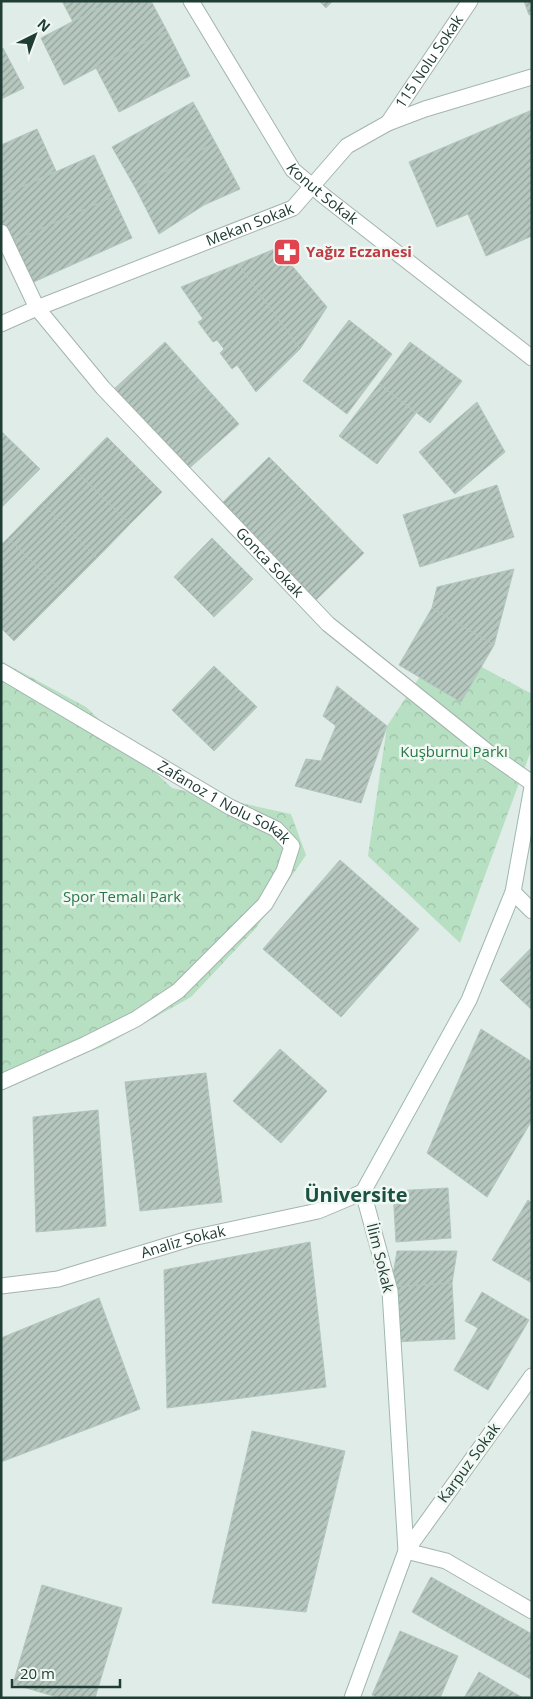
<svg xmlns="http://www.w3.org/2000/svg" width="533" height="1699" font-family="'Open Sans',sans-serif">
<defs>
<pattern id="park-crowns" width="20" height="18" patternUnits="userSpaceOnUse" patternTransform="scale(1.25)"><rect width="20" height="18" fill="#b7dfc2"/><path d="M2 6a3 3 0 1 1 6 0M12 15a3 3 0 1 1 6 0" fill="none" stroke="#9dc0a7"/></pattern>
<pattern id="building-hatch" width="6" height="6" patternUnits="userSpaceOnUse" patternTransform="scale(1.25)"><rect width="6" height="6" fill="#b5c7bf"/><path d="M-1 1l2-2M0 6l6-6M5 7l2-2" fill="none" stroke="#93a39c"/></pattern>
</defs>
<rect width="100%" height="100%" fill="#e0ece7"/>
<g fill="url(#park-crowns)">
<polygon points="441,645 532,694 532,748 460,943 368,856 387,726"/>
<polygon points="1,661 86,707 172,788 291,814 306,855 256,928 191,997 102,1047 1,1082"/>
</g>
<g fill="url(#building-hatch)" stroke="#b2c6be">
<polygon points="62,1 112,1 73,22"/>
<polygon points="112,1 151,1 167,31 64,85 41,38"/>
<polygon points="319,1 333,1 326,8"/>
<polygon points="524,1 532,1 532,14 529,15"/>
<polygon points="167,31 190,76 119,112 96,68"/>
<polygon points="3,48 24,88 1,99 1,49"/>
<polygon points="193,102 215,142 136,189 112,147"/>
<polygon points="532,110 532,236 486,256 468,214 437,227 409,162"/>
<polygon points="37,129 56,171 1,196 1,145"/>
<polygon points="215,142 240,189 204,205 159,234 136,189"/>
<polygon points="94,155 113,197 8,243 1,228 1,196"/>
<polygon points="113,197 132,238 27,285 8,243"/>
<polygon points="277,248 327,307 300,349 238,264"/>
<polygon points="238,264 300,349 256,392 237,365 232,369 220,353 224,349 217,340 213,342 198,322 203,319 181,287"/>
<polygon points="349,320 392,354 347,414 303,381"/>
<polygon points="165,342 202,383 149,431 112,391"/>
<polygon points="410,342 462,381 430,423 379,384"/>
<polygon points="202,383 239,424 185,472 149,431"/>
<polygon points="379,384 416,413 377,464 339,436"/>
<polygon points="477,402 505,452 455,494 419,452"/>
<polygon points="1,431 40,469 1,508"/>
<polygon points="107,437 162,492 130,524 75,470"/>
<polygon points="269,457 308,496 256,547 218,507"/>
<polygon points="75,470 130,524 97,558 42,503"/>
<polygon points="497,485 514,537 420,567 403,515"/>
<polygon points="308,496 364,553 312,604 256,547"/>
<polygon points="42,503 97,558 63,592 8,538"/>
<polygon points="8,538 63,592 14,641 1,628 1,545"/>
<polygon points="212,538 253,579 214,617 174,577"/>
<polygon points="514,569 494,645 432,608 437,587"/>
<polygon points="432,608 494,645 461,702 399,665"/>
<polygon points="214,666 257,707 214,751 172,710"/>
<polygon points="337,686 387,726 361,803 295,786 306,759 321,761 336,726 323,716"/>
<polygon points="340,860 419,929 341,1017 263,949"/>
<polygon points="532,947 532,1010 500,980"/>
<polygon points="481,1029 532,1062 532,1120 487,1197 427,1153"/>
<polygon points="280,1049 327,1091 281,1143 233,1101"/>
<polygon points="206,1073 222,1202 140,1211 125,1082"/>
<polygon points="98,1110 106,1226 36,1232 33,1117"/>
<polygon points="448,1188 451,1238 396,1242 393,1191"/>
<polygon points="528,1200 532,1203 532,1283 492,1260"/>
<polygon points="310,1242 326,1387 167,1408 164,1270"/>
<polygon points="397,1251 457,1251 452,1283 391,1287"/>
<polygon points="452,1283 455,1339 394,1342 391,1287"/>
<polygon points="482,1292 529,1320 488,1390 454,1370 478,1328 465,1321"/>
<polygon points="99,1298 140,1409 1,1462 1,1338"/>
<polygon points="252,1431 345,1451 306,1612 212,1603"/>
<polygon points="431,1577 532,1634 532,1680 412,1612"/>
<polygon points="42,1585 122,1608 95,1698 60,1698 13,1684"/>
<polygon points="400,1631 458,1656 440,1698 379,1698 372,1695"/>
<polygon points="479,1672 523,1698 464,1698"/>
</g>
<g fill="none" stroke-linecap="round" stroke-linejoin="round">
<g stroke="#a3b4ae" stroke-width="17">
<g id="street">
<path id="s1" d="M191 1 293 170 325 197 532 358"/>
<path id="s2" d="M388 123 470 1"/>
<path id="s3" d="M1 232 37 308 103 388 328 624 489 753 532 783"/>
<path id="s4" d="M1 324 37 308 293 208 347 146 388 123 425 109 532 77"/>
<path id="s5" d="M1 671 230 807 276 829 292 846 284 871 265 904 178 991 136 1019 86 1044 1 1082"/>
<polyline points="513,892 532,911"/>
<path id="s6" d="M1 1286 58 1279 192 1238 318 1211 363 1192"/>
<polyline points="532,1376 406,1551 446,1561 532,1611"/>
</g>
</g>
<g stroke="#9eb8af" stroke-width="17">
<polyline id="secondary" points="352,1698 406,1551 390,1291 363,1192 469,1000 513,892 532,787"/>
</g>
<use href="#street" stroke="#fff" stroke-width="15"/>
<use href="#secondary" stroke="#fff" stroke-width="15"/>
</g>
<defs>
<g id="pharmacy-square" transform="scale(1.4375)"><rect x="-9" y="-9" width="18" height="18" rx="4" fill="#e0444e" stroke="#f1f8f4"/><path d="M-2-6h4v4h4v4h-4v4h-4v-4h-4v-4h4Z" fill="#fff"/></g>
</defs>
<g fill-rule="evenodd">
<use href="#pharmacy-square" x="287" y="252"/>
</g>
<g text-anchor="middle" stroke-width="5" stroke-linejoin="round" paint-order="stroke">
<g font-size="15" fill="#203d35" stroke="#f1f8f4">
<text dy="5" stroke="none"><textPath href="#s2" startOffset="74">115 Nolu Sokak</textPath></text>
<text dy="5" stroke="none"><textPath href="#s1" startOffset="235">Konut Sokak</textPath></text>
<text dy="5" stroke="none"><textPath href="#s4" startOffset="268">Mekan Sokak</textPath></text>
<text dy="5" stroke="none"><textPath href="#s3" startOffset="429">Gonca Sokak</textPath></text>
<text dy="5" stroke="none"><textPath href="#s5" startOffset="259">Zafanoz 1 Nolu Sokak</textPath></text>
<text dy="5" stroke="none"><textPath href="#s6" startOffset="188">Analiz Sokak</textPath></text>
<text transform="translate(380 1258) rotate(76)" y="5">İlim Sokak</text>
<text transform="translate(469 1463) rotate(-54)" y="5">Karpuz Sokak</text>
</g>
<g font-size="15" font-weight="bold" fill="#be3a42" stroke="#f1f8f4" text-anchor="start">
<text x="306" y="257">Yağız Eczanesi</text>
</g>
<g font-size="15" fill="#277745" stroke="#f1f8f4">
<text x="454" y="757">Kuşburnu Parkı</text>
<text x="122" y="902">Spor Temalı Park</text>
</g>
<g font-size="20" font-weight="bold" fill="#1a5143" stroke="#f1f8f4">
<text x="356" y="1202">Üniversite</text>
</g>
</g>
<rect width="533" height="1699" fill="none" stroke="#203d35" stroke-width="5"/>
<g transform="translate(35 35) rotate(42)" stroke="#f1f8f4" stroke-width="4" paint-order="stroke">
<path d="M0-4L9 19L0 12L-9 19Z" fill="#203d35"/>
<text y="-8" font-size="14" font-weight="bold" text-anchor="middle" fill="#203d35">N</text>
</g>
<path d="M12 1679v8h108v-8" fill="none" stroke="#203d35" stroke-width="2.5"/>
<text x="20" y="1679" font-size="15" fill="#203d35" stroke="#f1f8f4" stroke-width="4" paint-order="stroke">20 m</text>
</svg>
